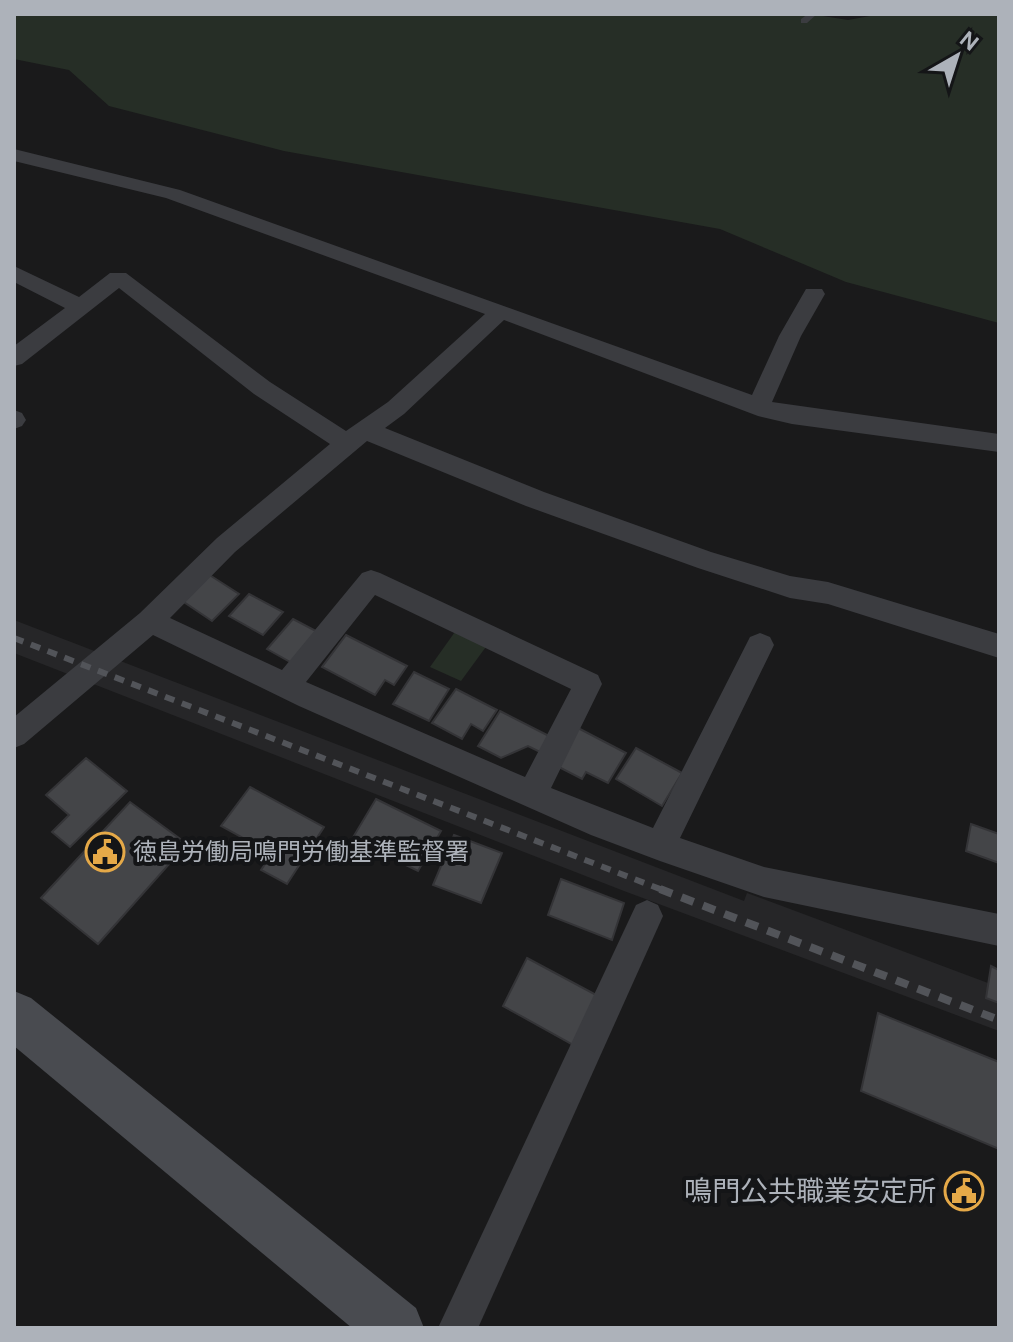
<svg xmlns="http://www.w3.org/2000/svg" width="1013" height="1342" font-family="'DM Sans','Noto Sans JP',sans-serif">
<rect width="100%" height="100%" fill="#1a1a1b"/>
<polygon fill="#262628" points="14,620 744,901 747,893 988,983 991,966 999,969 999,1031 624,891 14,653"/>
<g fill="#262e26">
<polygon points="14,14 810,14 848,20 881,14 999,14 999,323 846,282 720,229 284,151 109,106 69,70 14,59"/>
<polygon points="457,629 488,644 461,681 430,667"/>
</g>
<g fill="#444548" stroke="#343437" stroke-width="2">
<polygon points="208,574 239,594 212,621 181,600"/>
<polygon points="249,594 283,612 263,635 229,616"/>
<polygon points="293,619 318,632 292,663 267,649"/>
<polygon points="346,635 407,666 394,685 385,680 375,695 322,667"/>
<polygon points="414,672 449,689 429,721 393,704"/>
<polygon points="456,689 497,710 483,731 471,724 462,739 432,723"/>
<polygon points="500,711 549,736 540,752 528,746 501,758 478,746"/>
<polygon points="578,728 626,753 608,783 586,772 582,779 555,765"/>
<polygon points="636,748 682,773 662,806 616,779"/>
<polygon points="86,758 127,791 70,847 52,832 69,815 46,795"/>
<polygon points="250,787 324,827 287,884 261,870 272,854 221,826"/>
<polygon points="376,799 441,831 418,871 352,839"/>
<polygon points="130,802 187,844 98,944 41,898"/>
<polygon points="971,824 999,834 999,863 966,851"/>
<polygon points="454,835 502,853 481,903 433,885"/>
<polygon points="561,879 624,903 612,940 548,915"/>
<polygon points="527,958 600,997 577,1047 503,1006"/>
<polygon points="991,966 999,970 999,1003 986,998"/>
<polygon points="878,1013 999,1062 999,1149 861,1091"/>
</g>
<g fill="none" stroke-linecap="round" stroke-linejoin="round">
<polygon fill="#3b3c40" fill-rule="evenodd" points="808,14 817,14 807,23 801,23 801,19"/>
<g fill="#3b3c40" fill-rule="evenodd">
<path d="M14 149 180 190 752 395 779 336 806 289H822L825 294 801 336 772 402 999 434V452L792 424 758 416 504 320 404 414 385 428 544 492 711 552 790 576 828 582 999 634V658L828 604 790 598 698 568 526 506 367 441 235 552 170 618 282 670 362 573 371 570 380 573 598 675 602 684 551 788 653 828 750 637 760 633 770 637 774 645 680 838 764 867 999 914V946L764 897 660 861 591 835 299 706 153 635 24 744 14 748V717L140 613 217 538 330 444 254 394 119 288 22 364 14 366V346L65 308 14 282V266L79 297 110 273H126L270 382 346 431 388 402 485 314 166 198 14 161ZM375 595 571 689 525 777 306 682Z"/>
<polygon points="14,410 22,413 26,420 22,426 14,429"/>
<polygon points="647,900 658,905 663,916 478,1328 438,1328 636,905"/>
</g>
<polygon fill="#494b50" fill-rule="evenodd" points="14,991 31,998 416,1308 424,1328 352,1328 14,1046"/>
<polyline stroke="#525459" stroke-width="6" stroke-dasharray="10 8" stroke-linecap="butt" points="14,638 665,891"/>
<polyline stroke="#525459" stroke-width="8" stroke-dasharray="13 10" stroke-linecap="butt" points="660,889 999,1020"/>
</g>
<defs>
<g id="civic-ring" transform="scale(2)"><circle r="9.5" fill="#141517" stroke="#e5a948" stroke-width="1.5"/><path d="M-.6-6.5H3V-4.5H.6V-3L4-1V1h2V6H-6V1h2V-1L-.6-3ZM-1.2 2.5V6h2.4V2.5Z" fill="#e5a948"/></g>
</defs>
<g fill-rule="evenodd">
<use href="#civic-ring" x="105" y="852"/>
<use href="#civic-ring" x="964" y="1191"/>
</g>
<g text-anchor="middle" stroke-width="8" stroke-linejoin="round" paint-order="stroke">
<g font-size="24" fill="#adb2ba" stroke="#141517" text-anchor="start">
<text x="133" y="860">徳島労働局鳴門労働基準監督署</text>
</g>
<g font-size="28" fill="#adb2ba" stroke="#141517" text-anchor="end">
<text x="936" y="1201">鳴門公共職業安定所</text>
</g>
</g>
<rect width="1013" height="1342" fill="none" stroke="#adb2ba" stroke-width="32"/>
<g transform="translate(957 56) rotate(39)" stroke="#141517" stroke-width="6" paint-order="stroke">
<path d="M0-6L14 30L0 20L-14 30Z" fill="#adb2ba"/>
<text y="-12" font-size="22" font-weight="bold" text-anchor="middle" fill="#adb2ba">N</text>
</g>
</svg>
